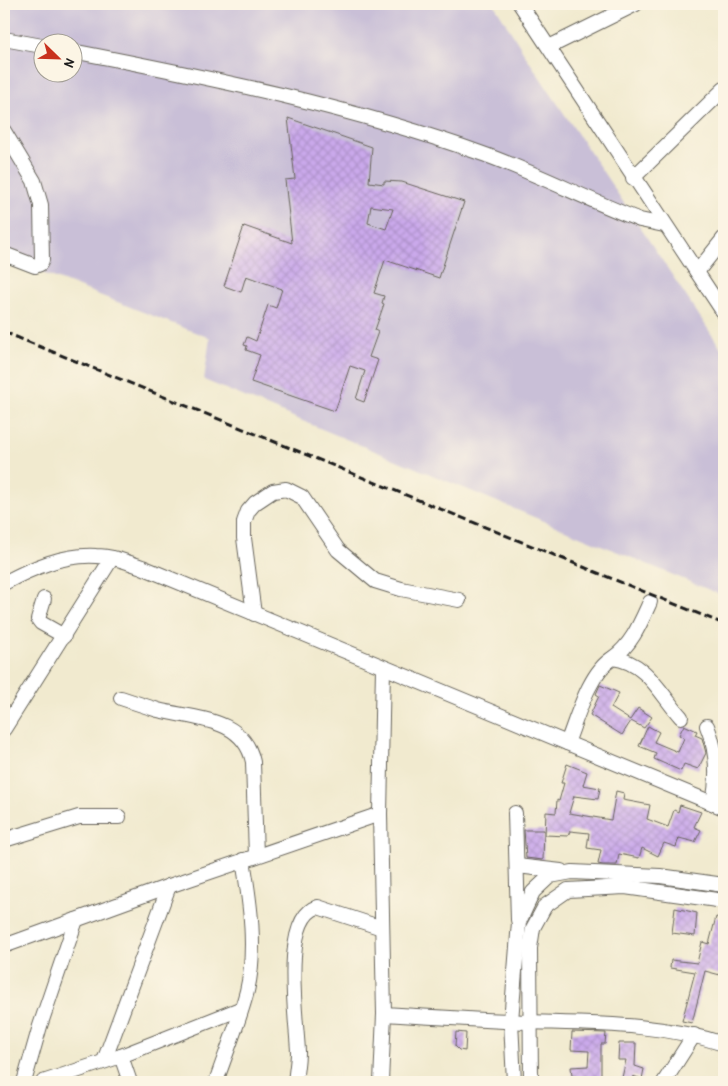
<svg xmlns="http://www.w3.org/2000/svg" width="728" height="1086" font-family="'Patrick Hand',sans-serif">
<defs>
<pattern id="building-cross-hatch" width="8" height="8" patternUnits="userSpaceOnUse" patternTransform="scale(1.25)"><rect width="8" height="8" fill="#caa9eb"/><path d="M0 0l8 8M0 8l8-8" fill="none" stroke="#ad91c9"/></pattern>
</defs>
<rect width="100%" height="100%" fill="#fcf5e5"/>
<filter id="ink" filterUnits="userSpaceOnUse"><feTurbulence type="fractalNoise" baseFrequency=".02" numOctaves="2"/><feDisplacementMap in="SourceGraphic" scale="10" xChannelSelector="R" yChannelSelector="G"/><feConvolveMatrix kernelMatrix="1 2 1 2 8 2 1 2 1" color-interpolation-filters="sRGB"/></filter>
<filter id="wash" filterUnits="userSpaceOnUse"><feTurbulence type="fractalNoise" baseFrequency=".0096" numOctaves="4" result="noise"/><feDisplacementMap in="SourceGraphic" scale="20" xChannelSelector="R" yChannelSelector="G"/><feGaussianBlur stdDeviation="1.12" result="paint"/><feColorMatrix in="noise" values="0 0 0 0 0 0 0 0 0 0 0 0 0 0 0 0 0 1.4 0 .05"/><feComposite in="paint" operator="in"/></filter>
<g filter="url(#wash)">
<rect width="100%" height="100%" fill="#f1eacf"/>
<path fill="#c9bfd7" fill-rule="evenodd" d="M4 4H494L527 58 724 353V596L204 380 210 338 4 258ZM42 42H72V72H42Z"/>
<g id="blocks">
<g fill="url(#building-cross-hatch)" fill-rule="evenodd">
<path d="M288 118 372 147 369 182 384 184V181L402 182 464 202 439 278 385 260 374 293 384 296 382 303 384 304 375 330 378 332 369 357 378 360 364 402 356 399 365 371 350 366 335 411 251 382 260 355 246 350 247 346 244 345 247 337 256 341 268 305 276 308 282 289 246 276 241 292 224 286 244 226 292 243 285 180 295 179ZM371 206 393 209 386 229 368 223Z"/>
<polygon points="600,685 619,693 611,708 630,720 638,708 652,717 644,728 631,721 622,735 590,715 599,696 596,694"/>
<polygon points="684,725 697,731 695,735 702,738 706,753 698,769 684,764 681,771 654,759 656,753 639,746 648,726 659,732 654,742 678,752 684,738 679,735"/>
<polygon points="567,764 587,772 583,785 600,788 598,799 574,796 569,813 611,820 616,791 624,793 623,800 650,805 647,819 668,827 674,810 678,812 680,805 701,812 694,827 701,830 695,842 679,838 676,847 664,843 658,856 642,848 639,858 619,854 617,865 603,865 598,864 601,850 587,848 589,833 570,831 568,836 545,835 546,812 556,813 557,800 559,801 564,783 561,783"/>
<polygon points="524,830 544,830 543,860 526,858"/>
<polygon points="675,908 697,913 695,936 672,933"/>
<polygon points="716,917 724,919 724,976 705,971 692,1023 682,1021 695,972 670,968 671,960 697,963 702,942 709,944"/>
<polygon points="456,1032 466,1033 465,1051 459,1050 455,1046"/>
<polygon points="572,1032 606,1033 605,1044 601,1044 601,1079 572,1076 571,1067 588,1066 589,1051 571,1050"/>
<polygon points="619,1043 636,1043 635,1066 644,1069 642,1079 633,1076 631,1082 621,1082 626,1060 618,1060"/>
</g>
</g>
</g>
<g filter="url(#ink)">
<use href="#blocks" fill-opacity="0" stroke="#67645b" stroke-width="1"/>
<g fill="none" stroke-linecap="round" stroke-linejoin="round">
<g stroke="#67645b" stroke-width="16">
<g id="minor">
<polyline points="520,4 724,313"/>
<polyline points="4,39 42,46"/>
<polyline points="549,47 636,4"/>
<path d="M72 51C212 78 353 107 486 155 538 174 588 200 640 220L664 225"/>
<polyline points="4,131 34,181 41,205 42,260 40,264 35,266 4,254"/>
<polyline points="633,178 724,89"/>
<polyline points="697,272 724,238"/>
<path d="M4 583C32 568 64 554 96 556 112 556 127 562 142 567L724 808"/>
<polyline points="44,599 38,619 41,623 64,636"/>
<polyline points="254,614 244,538 244,522 248,511 255,503 273,491 286,489 302,497 338,550 375,581 401,589 459,600"/>
<path d="M613 658C632 644 640 624 650 602"/>
<path d="M121 698C133 702 145 706 158 710 194 719 244 717 253 762L256 856"/>
<path d="M707 726C717 750 718 778 713 803"/>
<polyline points="4,729 112,558"/>
<path d="M567 743C577 718 589 672 613 658 647 662 661 695 681 717"/>
<polyline points="515,813 518,920"/>
<polyline points="4,840 79,817 119,817"/>
<polyline points="517,866 561,871"/>
<polyline points="4,946 169,886 380,814"/>
<path d="M384 1014C432 1017 480 1020 528 1022 595 1024 660 1023 724 1044"/>
<polyline points="121,1056 130,1082"/>
<polyline points="104,1061 169,886"/>
<polyline points="24,1082 40,1026 76,920"/>
<polyline points="43,1082 121,1056 240,1009"/>
<path d="M216 1082C226 1052 239 1022 247 991 257 949 250 902 243 860"/>
<path d="M295 1082C296 1072 298 1062 298 1052 297 1021 280 917 318 907L382 928"/>
<polyline points="381,1082 384,1014 380,814 383,668"/>
<polyline points="514,1082 511,1021 519,922 533,892 550,876 572,872 660,876 724,885"/>
<polyline points="531,1082 530,948 533,928 545,906 568,890 625,887 724,901"/>
<polyline points="664,1082 694,1035"/>
</g>
</g>
<use href="#minor" stroke="#fff" stroke-width="14"/>
<polyline stroke="#1c1c1c" stroke-width="3" stroke-dasharray="8 4" stroke-linecap="butt" points="4,332 724,624"/>
</g>
</g>
<rect width="728" height="1086" fill="none" stroke="#fcf5e5" stroke-width="20"/>
<g transform="translate(58 58) rotate(113)"><circle r="24" fill="#fcf5e5" stroke="#a29e95"/>
<path d="M0-4L9 19L0 12L-9 19Z" fill="#c8321e"/>
<text y="-8" font-size="14" font-weight="bold" text-anchor="middle" fill="#1c1c1c">N</text>
</g>
</svg>
